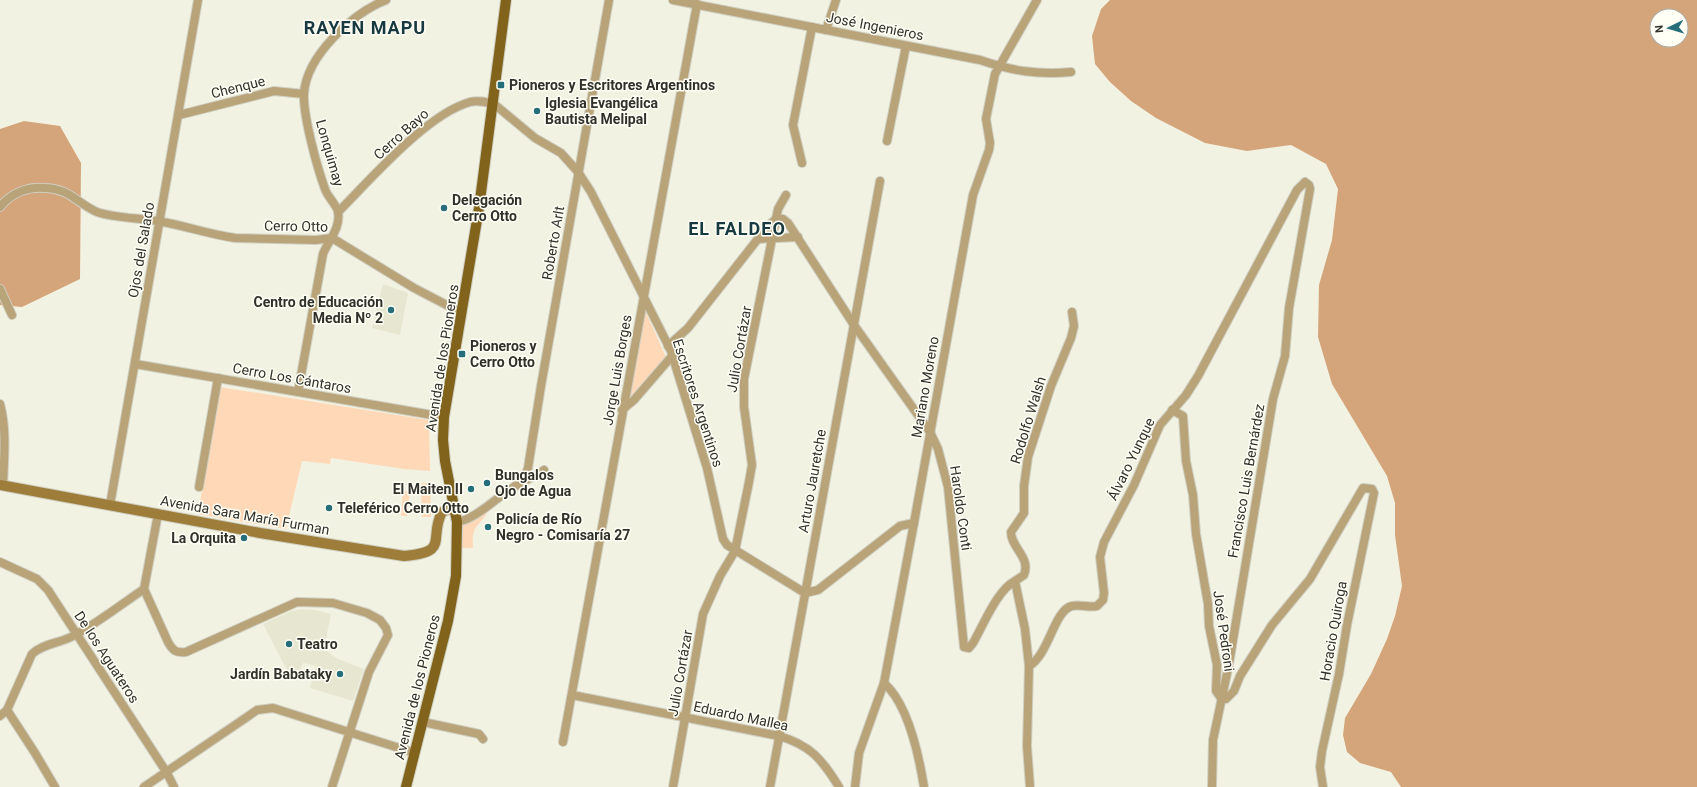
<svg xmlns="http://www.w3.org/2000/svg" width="1697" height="787" font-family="Roboto,sans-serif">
<rect width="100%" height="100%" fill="#f2f2e3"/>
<g fill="#e7e7d1">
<polygon points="383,284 408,293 400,335 372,328"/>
<polygon points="302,609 315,610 331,614 324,649 338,659 364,669 353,701 310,688 316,666 303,663 298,675 289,674 263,624 291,611"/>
</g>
<g fill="#ffd9b7">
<polygon points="643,306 666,357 631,399 627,399"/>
<polygon points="220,387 429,420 430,471 404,469 331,458 330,464 302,461 286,529 198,514"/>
<polygon points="421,483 430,483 431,517 422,517"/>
<polygon points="403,491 410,491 407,516 401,516"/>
<path d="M483 511 487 513C476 530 472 525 473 548H462L460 524Z"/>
</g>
<g fill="#d4a57a" fill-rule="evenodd">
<path d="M1110 0H1697V787H1401L1391 772 1360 763 1347 752 1343 735 1345 718 1371 674 1387 639 1395 616 1402 586 1395 535V503L1387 476 1332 384 1318 337 1319 285 1332 240 1338 189 1326 164 1291 145 1247 151 1205 143 1156 118 1131 101 1110 82 1095 64 1092 36 1101 9ZM1657 16H1681V40H1657Z"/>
<polygon points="24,121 60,126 81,163 80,279 22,307 0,305 0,129"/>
</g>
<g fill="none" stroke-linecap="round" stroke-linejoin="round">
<g stroke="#cfcfc2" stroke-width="10">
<g id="street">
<path d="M673 0 980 60C1012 71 1038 75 1071 72"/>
<polyline points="826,30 836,0"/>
<polyline points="179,115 274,91 304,94"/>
<polyline points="887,141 906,46"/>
<polyline points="802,163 793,125 812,27"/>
<path d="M0 207C11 193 28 186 46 188 70 189 78 204 97 212 114 218 139 218 157 221 183 225 208 234 235 238L316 240 332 238 414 288 462 313"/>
<path d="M339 211C371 179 427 114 470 102 478 100 486 102 494 104L535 138 561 153 578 172 591 192 671 351 707 468 723 539 727 545 805 593 818 590 900 526 914 523"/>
<polyline points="758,239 798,237"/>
<polyline points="0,289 12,315"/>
<path d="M668 346 688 328 768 226 776 219H783L788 223 854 325 930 432 938 449 948 487 964 647 969 648 973 643C983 626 997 590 1015 581"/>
<polyline points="135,364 444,417"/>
<path d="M298 392 323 254C328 241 341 228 338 212 338 207 327 196 325 189 317 167 303 116 304 94 306 56 353 13 386 0"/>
<path d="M0 404C7 430 4 458 3 486"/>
<polyline points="622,410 634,400 672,356"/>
<polyline points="1172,410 1183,416 1186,461 1193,495 1196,534 1208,604 1209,626 1217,665 1216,691 1221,698 1226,699 1234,691 1240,676 1272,625 1310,579 1363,488 1372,489 1374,493 1347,625 1339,674 1322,751 1320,767 1323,787"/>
<polyline points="515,486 525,476 528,468 541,386 609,0"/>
<polyline points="199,487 218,378"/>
<polyline points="110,505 198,0"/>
<path d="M158 514 144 589 168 642C173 651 176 653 186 652L297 602 333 603 367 613 380 620 386 628 388 635 369 672 332 787"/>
<path d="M457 522C476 519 497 497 514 487 525 480 534 477 544 470"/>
<polyline points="0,562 37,579 48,590 167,773 174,787"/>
<path d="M1029 666C1049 655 1054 610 1072 606 1080 604 1089 608 1097 606L1103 600 1104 593 1100 557 1104 542 1134 485 1160 425 1186 395 1198 376 1297 190 1305 182 1309 185 1310 189 1289 308 1285 356 1273 399 1229 664 1213 740 1212 787"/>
<path d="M884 683C908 704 919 756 924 787"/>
<path d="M572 695 779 736C810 745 822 759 839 787"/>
<polyline points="7,710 35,753 55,787"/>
<path d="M0 716 7 710 32 654C43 643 63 643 77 634 100 621 122 604 144 589"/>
<polyline points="423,722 479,734 483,739"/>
<polyline points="563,742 697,4"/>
<polyline points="144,787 247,717 257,710 273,708 415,753"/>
<polyline points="673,787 703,614 720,576 735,551 749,482 752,465 744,407 744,379 778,209 786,195"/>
<polyline points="770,787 880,181"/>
<polyline points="855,787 859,753 884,683 914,523 973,195 989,150 990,143 986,119 995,74 1037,0"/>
<path d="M1030 787 1027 746 1029 666 1025 629 1015 581 1024 575C1031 557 1011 548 1011 532L1024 513V486L1028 457 1051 386 1071 338 1074 326 1072 312"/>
</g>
</g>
<g stroke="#cfcfc2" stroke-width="12">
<path id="secondary" d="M0 485 260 533 404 556C451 552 428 539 442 512L454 507"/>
</g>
<g stroke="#cfcfc2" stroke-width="12">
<polyline id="primary" points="406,787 448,621 456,576 457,522 445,461 443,440 444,417 479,208 506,0"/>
</g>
<use href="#street" stroke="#b9a379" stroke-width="8"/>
<use href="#secondary" stroke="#9d7d39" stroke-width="10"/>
<use href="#primary" stroke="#82631b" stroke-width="10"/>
</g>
<g fill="#276e7b" stroke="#fffff6" stroke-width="1.5">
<rect x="497" y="81" width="8" height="8" rx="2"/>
<circle cx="537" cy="111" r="4"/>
<circle cx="444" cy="208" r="4"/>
<circle cx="391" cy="310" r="4"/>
<rect x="458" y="350" width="8" height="8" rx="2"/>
<circle cx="487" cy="483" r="4"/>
<circle cx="471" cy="489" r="4"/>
<circle cx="329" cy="508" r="4"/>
<circle cx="488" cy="527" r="4"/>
<circle cx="244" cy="538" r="4"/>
<circle cx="289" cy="644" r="4"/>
<circle cx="340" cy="674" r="4"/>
</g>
<g text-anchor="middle" stroke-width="3" stroke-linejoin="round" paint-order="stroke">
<g font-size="14" fill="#31312b" stroke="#fffff6">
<text transform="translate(875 26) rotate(11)" y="5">José Ingenieros</text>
<text transform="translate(238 87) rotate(-14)" y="5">Chenque</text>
<text transform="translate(401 134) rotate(-42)" y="5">Cerro Bayo</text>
<text transform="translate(330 153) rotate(74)" y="5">Lonquimay</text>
<text transform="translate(296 226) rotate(1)" y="5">Cerro Otto</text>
<text transform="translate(553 243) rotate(-80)" y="5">Roberto Arlt</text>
<text transform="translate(141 250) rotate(-80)" y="5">Ojos del Salado</text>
<text transform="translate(739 349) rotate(-80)" y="5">Julio Cortázar</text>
<text transform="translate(442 358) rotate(-81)" y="5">Avenida de los Pioneros</text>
<text transform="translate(617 370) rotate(-80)" y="5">Jorge Luis Borges</text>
<text transform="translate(292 378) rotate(10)" y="5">Cerro Los Cántaros</text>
<text transform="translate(925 387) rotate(-80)" y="5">Mariano Moreno</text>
<text transform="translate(698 403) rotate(72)" y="5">Escritores Argentinos</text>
<text transform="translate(1028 420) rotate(-73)" y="5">Rodolfo Walsh</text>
<text transform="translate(1131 459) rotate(-64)" y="5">Álvaro Yunque</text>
<text transform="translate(812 481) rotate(-80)" y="5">Arturo Jauretche</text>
<text transform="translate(1246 481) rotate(-80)" y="5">Francisco Luis Bernárdez</text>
<text transform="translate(961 508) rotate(82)" y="5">Haroldo Conti</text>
<text transform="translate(245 515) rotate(10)" y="5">Avenida Sara María Furman</text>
<text transform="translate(1224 631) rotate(82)" y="5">José Pedroni</text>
<text transform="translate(1333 631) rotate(-80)" y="5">Horacio Quiroga</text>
<text transform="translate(107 657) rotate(57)" y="5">De los Aguateros</text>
<text transform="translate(680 673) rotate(-80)" y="5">Julio Cortázar</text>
<text transform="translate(417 687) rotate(-76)" y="5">Avenida de los Pioneros</text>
<text transform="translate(741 716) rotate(12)" y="5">Eduardo Mallea</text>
</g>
<g font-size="14" font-weight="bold" fill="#31312b" stroke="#fffff6" text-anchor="start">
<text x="509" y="90">Pioneros y Escritores Argentinos</text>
<text x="545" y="108">Iglesia Evangélica<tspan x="545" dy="16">Bautista Melipal</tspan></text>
<text x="452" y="205">Delegación<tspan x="452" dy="16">Cerro Otto</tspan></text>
<text x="383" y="307" text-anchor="end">Centro de Educación<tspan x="383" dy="16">Media Nº 2</tspan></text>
<text x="470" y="351">Pioneros y<tspan x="470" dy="16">Cerro Otto</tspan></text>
<text x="495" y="480">Bungalos<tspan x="495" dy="16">Ojo de Agua</tspan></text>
<text x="463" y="494" text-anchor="end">El Maiten II</text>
<text x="337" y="513">Teleférico Cerro Otto</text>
<text x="496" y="524">Policía de Río<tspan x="496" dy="16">Negro - Comisaría 27</tspan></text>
<text x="236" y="543" text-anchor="end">La Orquita</text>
<text x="297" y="649">Teatro</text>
<text x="332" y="679" text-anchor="end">Jardín Babataky</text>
</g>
<g font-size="18" font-weight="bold" letter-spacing="1" fill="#183940" stroke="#fffff6">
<text x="365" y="34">RAYEN MAPU</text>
<text x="737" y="235">EL FALDEO</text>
</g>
</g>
<g transform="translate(1669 28) rotate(265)"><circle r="19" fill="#fffff6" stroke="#adada5"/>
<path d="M0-3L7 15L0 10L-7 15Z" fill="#276e7b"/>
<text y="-6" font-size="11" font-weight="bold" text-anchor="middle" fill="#31312b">N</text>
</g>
</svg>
